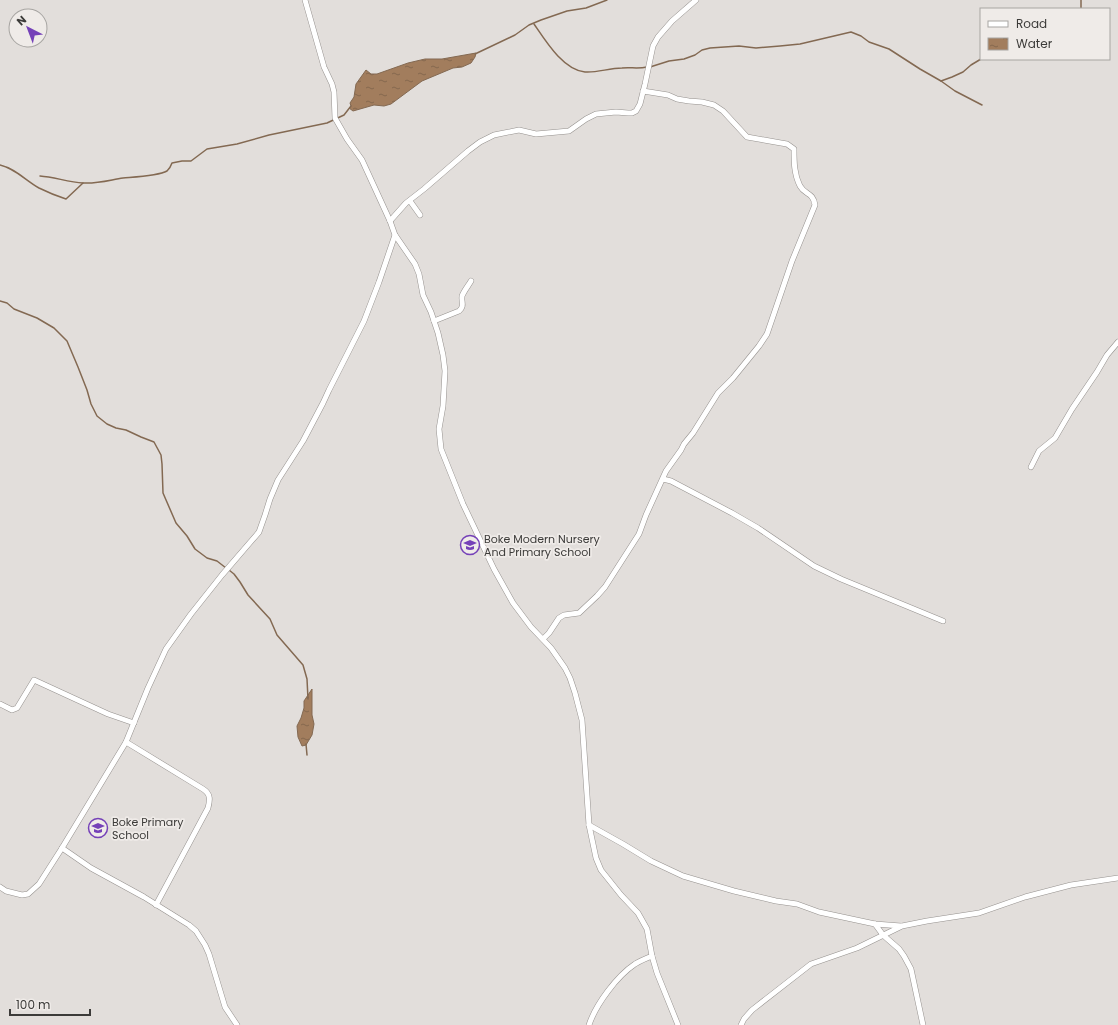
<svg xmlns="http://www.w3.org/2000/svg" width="1118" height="1025" font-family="Poppins,sans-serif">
<defs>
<pattern id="water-ripples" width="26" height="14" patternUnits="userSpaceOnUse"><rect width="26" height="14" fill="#a27d5d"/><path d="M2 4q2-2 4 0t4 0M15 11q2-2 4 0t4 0" fill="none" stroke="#85684e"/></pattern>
</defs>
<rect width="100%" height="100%" fill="#e2dedb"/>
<g fill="url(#water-ripples)" stroke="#836952">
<polygon points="476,53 475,57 471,63 462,67 453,68 422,81 391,104 384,106 374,105 353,111 349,108 351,106 350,103 354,97 356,84 366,70 371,74 377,74 408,63 425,59 442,59"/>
<polygon points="312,689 312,715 314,724 312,735 306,745 302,746 298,737 297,726 301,718 304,708 304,701"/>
</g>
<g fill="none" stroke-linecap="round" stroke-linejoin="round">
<g stroke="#836952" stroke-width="1.5">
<polyline points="1081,0 1081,9"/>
<path d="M534 24C545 40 563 70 585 72 597 73 609 68 622 68 630 67 638 69 647 67"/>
<polyline points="475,54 515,35 529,25 541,20 567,11 586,8 607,0"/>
<polyline points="650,67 669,61 684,59 695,55 702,50 710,48 739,46 756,48 780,46 800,44 851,32 861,36 869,42 889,49 920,69 941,81 955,91 982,105"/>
<polyline points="941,81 952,77 963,72 971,65 981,59"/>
<path d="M0 165C16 169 25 180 39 188 47 192 57 196 66 199L83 183"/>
<path d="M40 176C54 177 68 182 83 183 97 184 110 180 123 178 134 177 158 176 167 171 169 169 171 166 172 163L182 161H191L207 149 237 144 269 135 327 123 344 115 351 106"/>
<polyline points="0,301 7,303 14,309 37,318 54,328 67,341 78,367 87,390 91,404 97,416 107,424 116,428 126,430 141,437 154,442 161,455 162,464 163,493 176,523 187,536 195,549 207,558 217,561 226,568"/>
<polyline points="229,570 234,574 240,582 248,595 270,619 277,635 303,665 307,679 308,699"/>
<polyline points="306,744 307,755"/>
</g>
<g stroke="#95918e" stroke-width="6">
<g id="street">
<polyline points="305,0 324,67 332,84 334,92 335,118 347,139 362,160 390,221 395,235 415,264 419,274 423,295 431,312 438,333 443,355 445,371 443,406 439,429 441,449 463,504 494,569 513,603 531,627 551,648 565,668 570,678 575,693 582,720 589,825 596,858 601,870 621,895 638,913 647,929 652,956 657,973 678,1025"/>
<polyline points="410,201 420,215"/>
<polyline points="390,221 406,203 424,189 468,151 480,142 494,135 519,130 536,134 569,131 586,119 596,114 616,112 628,113 632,113 636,111 640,104 645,84 653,46 658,37 672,21 696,0"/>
<path d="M434 321 459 311C465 306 461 302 462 296 464 291 468 286 471 281"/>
<polyline points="1031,467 1039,451 1055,438 1072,409 1097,372 1107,355 1118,342"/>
<polyline points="663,479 671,481 732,513 758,528 814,566 841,579 943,621"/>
<path d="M543 639 549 633 559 618 564 615 579 613 597 596 605 587 639 534 646 515 666 471 681 450 684 444 693 433 718 393 733 378 759 346 767 334 792 261 815 205C813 192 805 195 800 186 794 174 794 162 794 149L787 144 781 143 747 137 723 111 714 105 702 102 689 101 677 99 668 95 643 91"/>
<polyline points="0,704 12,710 17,708 34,680 108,714 134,723"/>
<path d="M126 742 203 789C211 794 210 800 208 808L156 905"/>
<polyline points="589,825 623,844 651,861 683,876 734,891 776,901 797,904 819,912 875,924 901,926"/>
<polyline points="62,848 91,868 144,897 189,925 196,931 205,945 209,954 225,1007 237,1025"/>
<polyline points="0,887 6,891 22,895 28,894 39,884 62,848 126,742 148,688 166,649 191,614 222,575 259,532 265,515 270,499 278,480 303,441 323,403 329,390 364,321 379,282 395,235"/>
<polyline points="875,924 883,935 899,949 904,956 911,969 923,1025"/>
<path d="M589 1025C596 1004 617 976 635 964 640 961 647 958 652 956"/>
<polyline points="741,1025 744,1019 752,1010 811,964 857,948 902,926 927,921 979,913 1025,897 1071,885 1118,878"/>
</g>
</g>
<use href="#street" stroke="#fff" stroke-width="5"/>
</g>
<defs>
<g id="school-ring" transform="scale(1)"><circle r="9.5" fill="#efebe8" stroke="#7541b8" stroke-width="1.5"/><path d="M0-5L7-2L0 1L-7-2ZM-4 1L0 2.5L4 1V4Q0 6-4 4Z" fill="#7541b8"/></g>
</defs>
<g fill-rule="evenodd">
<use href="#school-ring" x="470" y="545"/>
<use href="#school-ring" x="98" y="828"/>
</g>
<g text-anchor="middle" stroke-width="3.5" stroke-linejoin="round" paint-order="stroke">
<g font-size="11" fill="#3c3b39" stroke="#efebe8" text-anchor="start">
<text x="484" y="543">Boke Modern Nursery<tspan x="484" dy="13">And Primary School</tspan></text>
<text x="112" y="826">Boke Primary<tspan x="112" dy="13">School</tspan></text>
</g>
</g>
<rect x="980" y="8" width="130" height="52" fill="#efebe8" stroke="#a7a5a2"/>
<rect x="988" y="21" width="20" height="6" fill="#ffffff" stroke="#a7a5a2"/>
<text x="1016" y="28" font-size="12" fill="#3c3b39">Road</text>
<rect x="988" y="38" width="20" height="12" fill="url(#water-ripples)" stroke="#a7a5a2"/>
<text x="1016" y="48" font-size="12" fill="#3c3b39">Water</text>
<g transform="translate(28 28) rotate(318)"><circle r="19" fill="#efebe8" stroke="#a7a5a2"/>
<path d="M0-3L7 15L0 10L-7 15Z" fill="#7541b8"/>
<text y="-6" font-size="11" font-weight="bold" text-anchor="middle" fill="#3c3b39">N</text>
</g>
<path d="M10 1009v6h80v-6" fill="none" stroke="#3c3b39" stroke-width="2"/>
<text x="16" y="1009" font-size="12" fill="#3c3b39" stroke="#efebe8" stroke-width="3" paint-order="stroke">100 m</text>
</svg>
